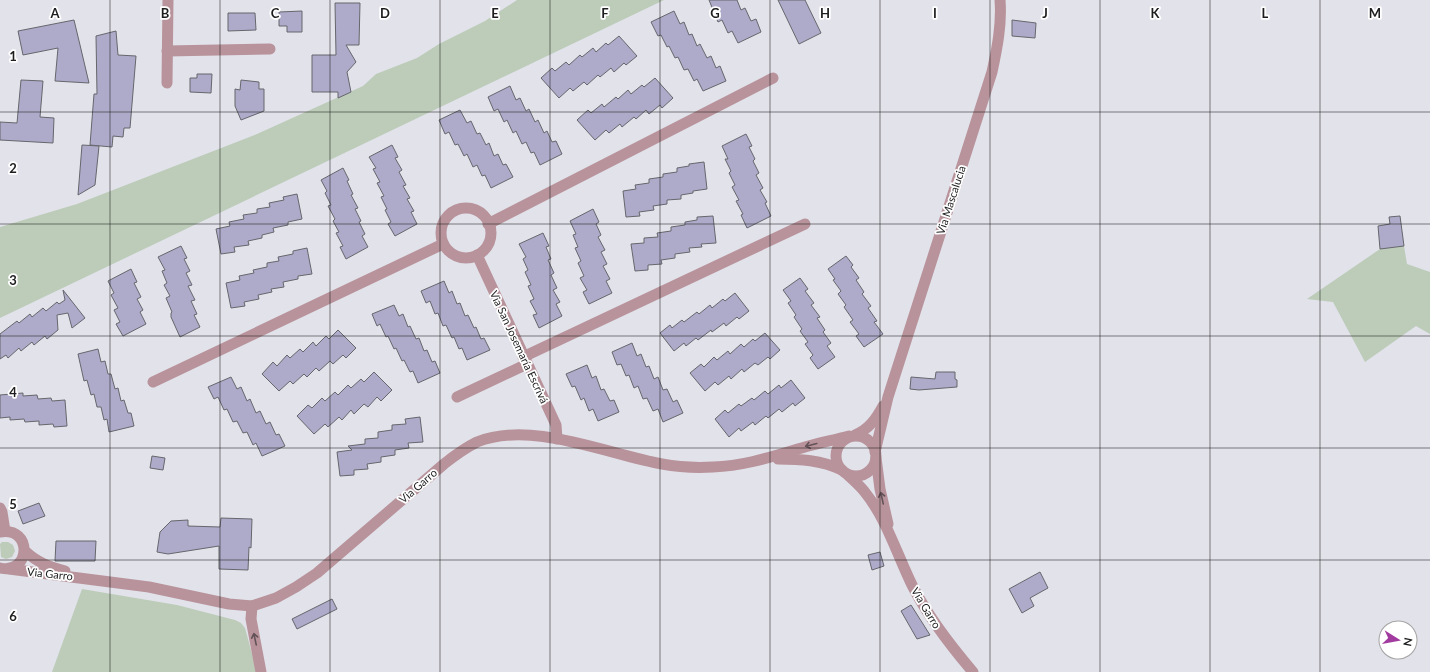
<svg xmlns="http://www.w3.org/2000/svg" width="1430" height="672" font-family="Lato,sans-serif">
<rect width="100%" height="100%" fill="#e2e2ea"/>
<g fill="#bcccb9">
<polygon points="517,0 664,0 0,318 0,227 77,204 257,134 363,86 376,74 417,58 439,44 485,21"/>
<polygon points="1404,246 1407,264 1430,272 1430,334 1416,326 1365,362 1333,302 1307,299 1380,249"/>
<polygon points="2,542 8,542 13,545 15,551 12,557 6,559 1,557 0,544"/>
<polygon points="82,589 177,605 235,620 241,623 245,628 257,672 52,672"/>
</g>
<g fill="#adabc9" stroke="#66666d">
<polygon points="709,0 737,0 741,10 745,8 751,21 756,19 761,32 738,43 732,31 728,33 722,20 718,22"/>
<polygon points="778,0 805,0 821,33 799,44"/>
<polygon points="335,3 360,3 359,45 346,45 356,62 347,72 351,92 338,98 338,92 312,92 312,55 336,55"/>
<polygon points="302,11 302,32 287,32 287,26 279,26 279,12"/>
<polygon points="674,11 680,24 684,22 689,35 692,34 697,46 700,44 707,58 711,56 716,68 720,66 726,81 703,91 697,79 694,81 688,69 684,70 678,57 675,58 669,46 667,47 661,35 658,36 651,22"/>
<polygon points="228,13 255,13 256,30 228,31"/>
<polygon points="74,20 80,45 89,83 55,81 58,48 23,55 18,31"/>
<polygon points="1012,20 1036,23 1035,38 1012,36"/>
<polygon points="116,31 118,55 136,56 130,128 124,128 123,137 113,136 112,147 90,145 94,94 97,94 96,36"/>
<polygon points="619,36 637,56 626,65 624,63 614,72 611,68 600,77 598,75 587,85 584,82 573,91 570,88 559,98 541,78 552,68 555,71 566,62 569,65 580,55 582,57 593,48 596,52 606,43 608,45"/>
<polygon points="197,74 212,74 211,93 190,92 190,78 197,78"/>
<polygon points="655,78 673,98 662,108 660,105 649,114 646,110 636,119 634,117 622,127 620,124 609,133 606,130 595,140 577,120 588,110 591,113 602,104 604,107 616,97 618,99 628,90 631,94 642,85 644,87"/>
<polygon points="21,80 43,81 40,117 54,118 53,143 0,140 0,122 17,123"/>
<polygon points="241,80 259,82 259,89 264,89 264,111 241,120 235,106 235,89 240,90"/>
<polygon points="510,86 516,100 520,98 526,111 529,109 535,122 538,120 544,133 547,131 552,142 556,141 562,154 540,165 534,152 531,153 526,142 522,144 516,131 513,133 507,120 504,122 498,109 494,111 488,97"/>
<polygon points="460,110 467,123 471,121 477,134 480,133 486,145 489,143 494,156 498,154 503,165 506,164 513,177 491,188 485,175 482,176 477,165 473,167 467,154 464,156 458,144 455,145 449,132 445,134 439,120"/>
<polygon points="746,134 752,146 749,147 755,159 753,161 759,173 756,175 763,188 760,190 767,202 765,203 771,216 747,228 741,215 743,214 736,201 739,200 732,187 735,185 729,173 731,171 725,159 728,159 722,146"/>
<polygon points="82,145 99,146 95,185 78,195"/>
<polygon points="392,145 398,157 395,158 402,170 399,172 406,185 403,186 410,198 407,199 414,211 411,212 417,224 395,236 388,224 391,222 385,210 387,209 381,197 384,196 377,183 380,182 373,169 376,168 369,157"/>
<polygon points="704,162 707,189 693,191 693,193 681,195 681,199 667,200 667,204 653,206 654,210 639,212 640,216 626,217 623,191 636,189 635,185 649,183 649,179 663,177 663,174 677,172 677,168 689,166 689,164"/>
<polygon points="343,168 349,180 347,181 353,194 351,195 358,208 355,209 361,221 359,222 365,234 362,236 368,247 346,259 340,247 343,246 336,233 339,232 333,221 335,219 328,206 331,205 325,193 327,191 321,180"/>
<polygon points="297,194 302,219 288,222 288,225 273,228 274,232 262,235 262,238 248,241 249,245 234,247 235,252 221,254 216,229 230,226 229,222 244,219 243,215 257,213 257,209 270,207 269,203 284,200 283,197"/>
<polygon points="593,209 599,222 596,224 601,235 598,237 605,250 601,252 607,264 603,266 610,279 606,281 612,293 589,304 583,292 587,290 580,278 584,276 578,263 581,261 575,248 578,247 573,235 576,234 570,221"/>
<polygon points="713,216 716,243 701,244 702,247 689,248 690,252 675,254 675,258 661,260 662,264 648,265 648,270 635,271 631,244 644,243 644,238 658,237 657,233 671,231 671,227 685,225 685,222 697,220 697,217"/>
<polygon points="1400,216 1404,246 1380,249 1378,226 1390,224 1389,217"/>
<polygon points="543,233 549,246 546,247 551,259 548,260 554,273 551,275 557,288 553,290 560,302 556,304 562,316 539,328 533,315 537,314 530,301 534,299 528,286 531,285 525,272 528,270 523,259 526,257 519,244"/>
<polygon points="181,246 187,258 184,259 190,271 186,273 192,285 188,286 195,300 191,301 197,314 194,315 200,327 180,337 171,317 171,313 172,312 166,298 170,296 164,285 167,283 162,271 165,270 158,257"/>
<polygon points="307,248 312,274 298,276 298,279 283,282 284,287 271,289 272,292 258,295 259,299 244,302 245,306 231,308 226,283 240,280 239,276 254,273 253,270 267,267 267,263 279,261 278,257 293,254 293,251"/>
<polygon points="846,256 853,265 851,267 859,278 856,280 864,292 862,294 871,306 868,308 877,321 874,322 883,334 864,347 856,336 859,334 850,322 853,320 844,307 846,305 838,294 841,291 833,280 835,279 828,269"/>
<polygon points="131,269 137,282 134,283 141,297 137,299 143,310 140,312 146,324 123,336 116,324 120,322 114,310 118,308 111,295 114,293 108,281"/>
<polygon points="800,278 808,289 805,291 814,303 811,305 820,317 817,318 825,330 823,332 831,343 827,346 835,357 818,369 810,358 813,355 805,344 808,342 800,331 802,329 794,317 796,315 788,303 791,301 783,290"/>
<polygon points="444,281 449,293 452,291 457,304 460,303 465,316 468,315 474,328 476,327 481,339 484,338 490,350 467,360 462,348 459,349 454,337 452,338 446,325 443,326 438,313 435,314 430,301 426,303 421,291"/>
<polygon points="63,290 85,318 72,328 68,313 57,315 58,330 47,339 45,336 34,345 32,342 21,351 19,348 8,358 6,355 0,359 0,334 17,321 19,323 30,314 32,317 43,308 46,311 57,302 59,304 65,300"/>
<polygon points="735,293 749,311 739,319 737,317 726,326 724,323 712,332 711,330 698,340 696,338 686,346 684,343 674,351 660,333 670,325 672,328 682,320 684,322 697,312 699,314 710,305 712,308 723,299 725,301"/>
<polygon points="394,305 399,316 403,314 408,327 410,326 416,339 419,338 424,351 427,350 432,362 435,361 440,373 418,383 413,371 410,372 404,360 402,361 396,348 394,349 388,336 386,337 380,324 377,326 372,314"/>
<polygon points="338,330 356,348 346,358 343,355 333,364 330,361 319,371 316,368 307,377 304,374 293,384 290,381 279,391 262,374 273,362 277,366 287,355 290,358 300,349 303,352 313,342 316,346 326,336 329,339"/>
<polygon points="765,333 780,350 770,359 768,357 758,365 755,363 744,372 742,369 731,379 729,376 718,385 715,382 705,391 690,373 701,364 704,367 714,357 717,360 728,351 730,354 741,344 744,347 753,339 755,341"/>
<polygon points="632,343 637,356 641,354 646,367 649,366 654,379 658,377 663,390 667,389 673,402 677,400 683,413 663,422 658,409 653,411 647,398 643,399 638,386 634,388 629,375 626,376 621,364 617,365 612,352"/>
<polygon points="98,349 101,362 105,361 108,374 111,374 115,389 118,388 121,401 124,400 128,413 131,413 134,426 109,432 107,419 104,420 101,407 97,407 94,394 91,395 87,380 84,381 78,354"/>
<polygon points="587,365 592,378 596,376 601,390 604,389 610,401 614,400 619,412 598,421 593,409 589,411 584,398 581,400 575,386 572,387 566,374"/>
<polygon points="374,372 392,390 381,401 377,397 368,407 364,404 354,414 351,410 342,420 339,417 328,427 325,424 314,434 297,416 308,405 312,408 322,398 325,401 335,392 338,395 348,385 351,388 361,379 364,382"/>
<polygon points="936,372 955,372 955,379 957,380 957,387 919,390 910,389 911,377 935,379"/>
<polygon points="231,377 237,389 241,387 247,401 250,399 256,413 260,411 266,424 270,422 276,435 279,434 285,446 262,456 256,443 253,445 247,432 243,433 237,421 233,422 227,409 224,410 218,397 214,399 208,387"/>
<polygon points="791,380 805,398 795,406 793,403 782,412 779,409 768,418 766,416 755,425 753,422 741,431 739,428 729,437 715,419 725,410 728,413 739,404 741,406 752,398 754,400 765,391 768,394 779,385 781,388"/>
<polygon points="23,393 23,396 37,395 38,399 51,398 52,401 65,400 67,426 54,427 53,424 39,425 39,421 25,422 24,419 10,420 10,417 0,418 0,395"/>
<polygon points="420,417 423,442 408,443 409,448 395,450 395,455 381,457 381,462 367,464 368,469 354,470 354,475 340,476 337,452 352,450 348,446 365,444 365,439 378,438 378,432 392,430 392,425 406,424 405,419"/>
<polygon points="152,456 165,458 163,470 150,468"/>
<polygon points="39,503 45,516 23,524 18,511"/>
<polygon points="221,518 252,519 251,548 249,547 248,570 219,569 219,546 168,554 157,552 160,532 171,521 188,520 188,526 220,527"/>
<polygon points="56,541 96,541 95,561 55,561"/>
<polygon points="880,552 884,566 872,570 868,555"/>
<polygon points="1040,572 1048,588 1030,598 1034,606 1022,613 1009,589"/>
<polygon points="332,599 337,609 297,629 292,619"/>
<polygon points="911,605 930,635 917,639 901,611"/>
</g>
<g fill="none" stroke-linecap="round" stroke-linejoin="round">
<g stroke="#b8939b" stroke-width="11">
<polyline points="167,51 270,49"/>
<polyline points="167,83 168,0"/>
<circle cx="466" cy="233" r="25"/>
<polyline points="488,224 773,78"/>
<polyline points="477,255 556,425 557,439"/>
<polyline points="523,357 805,224"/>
<polyline points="153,382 443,244"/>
<polyline points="457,397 527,364"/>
<path d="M855 435C869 429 876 419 883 406"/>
<circle cx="856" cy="456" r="20"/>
<path d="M875 452 888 397 992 72C997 49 1002 24 1000 0"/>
<polyline points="876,458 880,489 888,524"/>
<path d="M778 459C800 459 821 460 842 470"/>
<path d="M847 474C852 479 859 485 864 491 887 519 897 555 913 587 929 618 950 645 973 672"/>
<polyline points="0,508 2,512 5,531"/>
<path d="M0 532C33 526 31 575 0 568"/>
<path d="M25 551C38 563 48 566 65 571"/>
<path d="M9 569 149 587 229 604 252 606 276 598 296 587 317 573 444 464C454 456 465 448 477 442 531 420 607 454 662 464 678 467 696 468 713 467 745 466 774 456 805 447 819 443 834 440 849 436"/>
<polyline points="252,606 251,619 261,672"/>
</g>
</g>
<defs><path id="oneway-shaft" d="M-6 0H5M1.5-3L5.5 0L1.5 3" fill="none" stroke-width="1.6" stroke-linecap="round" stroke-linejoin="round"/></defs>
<g stroke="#635257">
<use href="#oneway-shaft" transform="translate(811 445) rotate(166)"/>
<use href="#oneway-shaft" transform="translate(882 498) rotate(-102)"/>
<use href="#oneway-shaft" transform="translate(255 639) rotate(-102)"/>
</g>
<path fill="none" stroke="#1d1d1f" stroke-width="1" stroke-opacity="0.55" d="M110 0V672M220 0V672M330 0V672M440 0V672M550 0V672M660 0V672M770 0V672M880 0V672M990 0V672M1100 0V672M1210 0V672M1320 0V672M0 112H1430M0 224H1430M0 336H1430M0 448H1430M0 560H1430"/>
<g text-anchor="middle" stroke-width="3.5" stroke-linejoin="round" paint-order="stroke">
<g font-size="11" fill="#1d1d1f" stroke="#fff">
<text transform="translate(951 200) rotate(-72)" y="4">Via Mascalucia</text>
<text transform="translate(519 347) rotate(65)" y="4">Via San Josemaría Escrivá</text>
<text transform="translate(418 486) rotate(-41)" y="4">Via Garro</text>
<text transform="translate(50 574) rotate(6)" y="4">Via Garro</text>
<text transform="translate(926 608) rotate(59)" y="4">Via Garro</text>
</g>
</g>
<g font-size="13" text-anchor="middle" font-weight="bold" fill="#1d1d1f" stroke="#fff" stroke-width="3.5" stroke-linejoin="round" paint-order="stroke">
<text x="55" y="18">A</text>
<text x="165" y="18">B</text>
<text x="275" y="18">C</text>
<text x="385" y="18">D</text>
<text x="495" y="18">E</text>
<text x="605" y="18">F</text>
<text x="715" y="18">G</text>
<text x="825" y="18">H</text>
<text x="935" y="18">I</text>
<text x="1045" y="18">J</text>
<text x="1155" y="18">K</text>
<text x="1265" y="18">L</text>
<text x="1375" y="18">M</text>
<text x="13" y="61">1</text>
<text x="13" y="173">2</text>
<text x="13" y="285">3</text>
<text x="13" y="397">4</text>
<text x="13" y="509">5</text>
<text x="13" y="621">6</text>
</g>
<g transform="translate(1398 640) rotate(101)"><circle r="19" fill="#ffffff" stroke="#a5a5a5"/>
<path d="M0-3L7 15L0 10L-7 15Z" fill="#a23b9f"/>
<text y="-6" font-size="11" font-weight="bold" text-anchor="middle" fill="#1d1d1f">N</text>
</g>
</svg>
